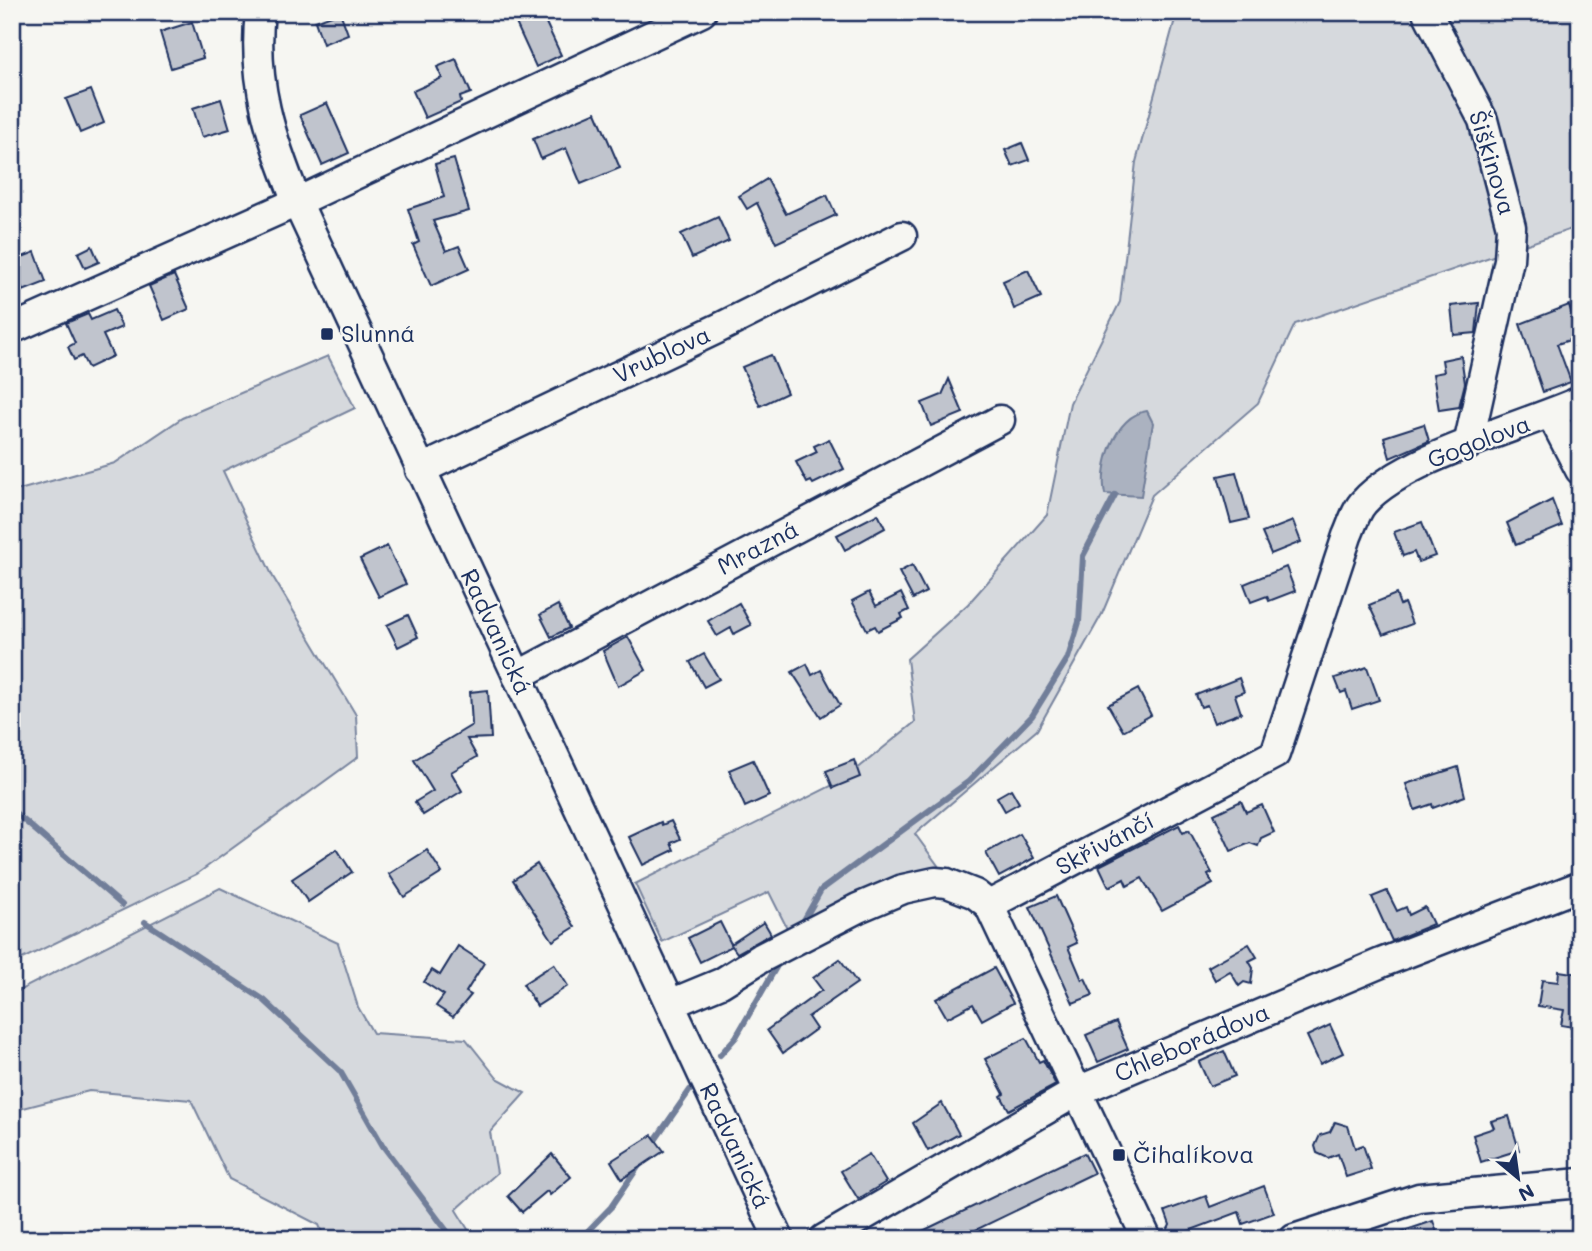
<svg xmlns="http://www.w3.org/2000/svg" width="1592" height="1251" font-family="Mali,sans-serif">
<rect width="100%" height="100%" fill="#f6f6f2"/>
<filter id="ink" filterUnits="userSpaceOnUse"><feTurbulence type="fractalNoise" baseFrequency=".0143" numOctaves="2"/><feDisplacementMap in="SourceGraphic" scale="14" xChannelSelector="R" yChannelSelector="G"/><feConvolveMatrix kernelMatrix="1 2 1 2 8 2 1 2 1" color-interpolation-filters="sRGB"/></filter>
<g filter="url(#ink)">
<g fill="#d6d9dd" stroke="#78849e" stroke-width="2">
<polygon points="1177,12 1580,12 1580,226 1295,324 1258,403 1152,495 1102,614 1037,730 915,834 942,871 899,875 788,930 769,892 662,942 635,884 845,779 915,722 907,659 968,604 1047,515 1070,403 1120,302 1136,162"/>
<polygon points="328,356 355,408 223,471 273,577 356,715 358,757 197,874 12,964 12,492 115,463 182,418"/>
<polygon points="220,888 338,943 358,1007 373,1033 466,1039 497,1078 525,1093 490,1132 497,1173 456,1210 474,1239 325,1239 319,1225 229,1179 191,1100 89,1091 12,1111 12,994"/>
</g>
<path fill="#abb2c0" stroke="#717e99" stroke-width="2" d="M1147 411 1153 423 1141 496 1105 494C1099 466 1115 415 1147 411Z"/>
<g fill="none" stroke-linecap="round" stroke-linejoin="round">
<g stroke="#717e99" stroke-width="6">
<polyline points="12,810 122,905"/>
<polyline points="804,920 821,890 968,782 1032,716 1068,658 1079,622 1083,556 1115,495"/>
<polyline points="145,922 264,1000 340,1071 383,1146 453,1239"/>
<polyline points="720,1055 736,1037 778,964"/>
<polyline points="651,1146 690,1090"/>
<polyline points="580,1239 611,1207 640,1164"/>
</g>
</g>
<g fill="#c0c4cd" stroke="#1b2f5e" stroke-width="2">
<polygon points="340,12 348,34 323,44 315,21"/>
<polygon points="534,12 541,12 561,55 536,67 515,21"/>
<polygon points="192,22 203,58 171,68 160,32"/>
<polygon points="456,59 471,93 460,97 461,102 425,118 413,91 442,78 437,67"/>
<polygon points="91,90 104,123 80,133 66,99"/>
<polygon points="221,99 230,129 202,137 193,108"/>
<polygon points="327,103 349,153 322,165 300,115"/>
<polygon points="596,112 620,168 581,184 566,148 541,159 533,139"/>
<polygon points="1022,143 1029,160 1012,166 1005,150"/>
<polygon points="454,159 469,211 433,221 446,251 459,246 469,269 431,286 413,245 419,242 408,209 444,197 435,164"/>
<polygon points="767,179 786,214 827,195 836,215 776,243 757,203 747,209 739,196"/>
<polygon points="718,217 729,241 692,258 681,234"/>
<polygon points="92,246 99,262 85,268 78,253"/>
<polygon points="35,252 46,282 23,291 12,261"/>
<polygon points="1028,270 1041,297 1014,309 1003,281"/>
<polygon points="174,275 189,309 164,320 149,286"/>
<polygon points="1479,303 1476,333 1454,335 1451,306"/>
<polygon points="1569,305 1579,337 1557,344 1571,382 1543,392 1520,324"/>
<polygon points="114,310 122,327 103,335 113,356 88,368 82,356 74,360 68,347 75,343 66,323 88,314 91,320"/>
<polygon points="771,355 787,393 760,406 742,367"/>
<polygon points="1461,356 1465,383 1459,407 1439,410 1433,374 1444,372 1442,360"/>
<polygon points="949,379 963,413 931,426 922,403 942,395"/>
<polygon points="1424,424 1429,441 1390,458 1384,437"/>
<polygon points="829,439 844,469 813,484 811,481 807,483 796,462 817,452 814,446"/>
<polygon points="1236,472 1249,519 1231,523 1218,476"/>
<polygon points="1552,500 1562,526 1516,545 1507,523"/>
<polygon points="878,514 885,528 845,550 837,535"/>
<polygon points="1293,521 1301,542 1271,554 1262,533"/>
<polygon points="1422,522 1435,556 1418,562 1414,552 1403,556 1394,532"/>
<polygon points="387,546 406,584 379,597 360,559"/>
<polygon points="912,565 926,592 913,599 899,572"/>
<polygon points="1286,567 1295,591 1269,601 1267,596 1251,602 1244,584"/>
<polygon points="869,592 876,606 901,593 909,610 901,614 903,618 878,631 875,626 867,630 852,601"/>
<polygon points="1396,594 1400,605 1404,603 1412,624 1383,635 1369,605"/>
<polygon points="739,603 751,625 734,634 731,628 717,636 708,621"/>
<polygon points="558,605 569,628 551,637 540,615"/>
<polygon points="408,615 418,637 398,647 387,625"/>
<polygon points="628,637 646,670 618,686 603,651"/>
<polygon points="704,654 719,679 704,687 690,662"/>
<polygon points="807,664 812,675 821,670 840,705 821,717 792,672"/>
<polygon points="1367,667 1379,700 1352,709 1346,691 1341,693 1335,678"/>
<polygon points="1239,678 1244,692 1235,695 1241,713 1214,723 1207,705 1201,707 1196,695"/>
<polygon points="1138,689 1151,715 1123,731 1108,705"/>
<polygon points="488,690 491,738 467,739 477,757 451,772 462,791 423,815 415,802 433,791 414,760 472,725 470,692"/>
<polygon points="753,760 769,796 745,807 729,770"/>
<polygon points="854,760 860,777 833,788 826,771"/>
<polygon points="1458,767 1465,796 1433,808 1432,804 1415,810 1406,784"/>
<polygon points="1011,789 1019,803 1005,811 997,797"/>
<polygon points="1241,801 1246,812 1262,805 1274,832 1261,838 1258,846 1250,843 1231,851 1214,814"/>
<polygon points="671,821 680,839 671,843 674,850 643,865 629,837 661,822 662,825"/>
<polygon points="1179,825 1183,833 1189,830 1212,873 1208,875 1213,884 1162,911 1142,878 1127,886 1124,879 1109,887 1099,866"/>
<polygon points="1020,834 1034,858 999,877 986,853"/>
<polygon points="337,849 352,872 308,902 292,879"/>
<polygon points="427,850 442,873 404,897 389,874"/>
<polygon points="537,864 575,927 553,941 513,880"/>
<polygon points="1387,891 1397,911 1406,907 1409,915 1425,907 1433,924 1392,941 1372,897"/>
<polygon points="1056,896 1077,943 1068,947 1082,980 1085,978 1093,995 1073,1003 1030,907"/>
<polygon points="720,922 731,944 764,922 771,934 737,953 732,946 700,962 688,938"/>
<polygon points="1249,944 1257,957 1249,961 1253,968 1251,984 1244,982 1239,986 1230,971 1215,980 1208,967"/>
<polygon points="458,946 484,963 466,992 471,995 453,1017 436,1006 444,995 424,982 432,970 440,975"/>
<polygon points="840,959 857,983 808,1017 816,1029 783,1053 767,1030 822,990 813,978"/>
<polygon points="554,964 568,986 537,1006 523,984"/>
<polygon points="994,968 1013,1003 982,1020 973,1004 947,1018 936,999"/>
<polygon points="1559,971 1580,974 1579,1028 1561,1025 1564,1010 1538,1006 1542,980 1558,982"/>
<polygon points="1116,1022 1128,1049 1098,1062 1086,1035"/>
<polygon points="1330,1025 1343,1053 1320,1064 1307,1036"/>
<polygon points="1026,1038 1039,1062 1043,1060 1056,1085 1009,1110 1001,1096 1004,1094 985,1059"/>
<polygon points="1224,1051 1235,1076 1210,1086 1199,1062"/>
<polygon points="942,1103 959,1134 928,1151 913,1123"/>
<polygon points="1509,1116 1519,1150 1481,1162 1473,1135 1494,1128 1491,1121"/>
<polygon points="1335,1122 1348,1126 1355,1148 1363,1145 1371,1169 1346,1177 1338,1154 1328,1158 1317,1153 1315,1146 1320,1135 1330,1132"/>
<polygon points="652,1135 664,1151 622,1179 611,1161"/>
<polygon points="1084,1153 1094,1173 957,1239 906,1239"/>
<polygon points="552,1154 571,1177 550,1195 547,1191 522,1212 508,1196"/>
<polygon points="869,1154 886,1182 858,1199 841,1171"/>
<polygon points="1264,1186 1274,1213 1243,1224 1239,1212 1178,1235 1167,1231 1170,1225 1165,1211 1206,1196 1210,1207"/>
<polygon points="1433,1221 1439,1239 1390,1239 1389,1236"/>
</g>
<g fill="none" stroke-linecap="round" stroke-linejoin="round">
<g stroke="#1b2f5e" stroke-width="33">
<g id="minor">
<path d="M260 12C252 81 271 139 297 202L779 1239"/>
<polyline points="1427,12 1483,120 1511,227 1509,260 1468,445"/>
<polyline points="12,329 297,202 702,12"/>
<polyline points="1551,414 1580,470"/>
<polyline points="420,470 717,329 902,236"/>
<polyline points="517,676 1000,420"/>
<polyline points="989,905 1147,1239"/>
<path d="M670 1004 721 983 761 958 858 908 903 889 935 882 947 883 975 894 989 905 1275 754 1347 536C1352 525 1356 510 1364 502 1404 457 1522 427 1580 401"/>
<polyline points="824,1239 1078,1091 1381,963 1580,886"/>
<polyline points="1294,1239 1419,1198 1580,1183"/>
</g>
</g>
<use href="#minor" stroke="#f6f6f2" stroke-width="28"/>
</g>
</g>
<g fill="#1b2f5e" stroke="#f6f6f2" stroke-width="2.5">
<rect x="320" y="327" width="14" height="14" rx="3.5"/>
<rect x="1112" y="1148" width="14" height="14" rx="3.5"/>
</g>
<g text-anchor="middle" stroke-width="5" stroke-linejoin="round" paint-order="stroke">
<g font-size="24" fill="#1b2f5e" stroke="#f6f6f2">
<text transform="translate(1492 163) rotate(73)" y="8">Šiškinova</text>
<text transform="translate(662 355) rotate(-25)" y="8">Vrublova</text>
<text transform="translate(1479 442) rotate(-21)" y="8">Gogolova</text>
<text transform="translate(758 548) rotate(-28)" y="8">Mrazná</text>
<text transform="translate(496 632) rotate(65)" y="8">Radvanická</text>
<text transform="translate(1105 844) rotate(-28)" y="8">Skřivánčí</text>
<text transform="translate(1192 1043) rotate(-23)" y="8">Chleborádova</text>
<text transform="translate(735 1146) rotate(65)" y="8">Radvanická</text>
</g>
<g font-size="24" fill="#1b2f5e" stroke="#f6f6f2" text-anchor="start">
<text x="341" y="342">Slunná</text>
<text x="1133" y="1163">Čihalíkova</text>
</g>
</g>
<rect width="1592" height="1251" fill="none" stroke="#f6f6f2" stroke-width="42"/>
<rect x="21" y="21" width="1550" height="1209" fill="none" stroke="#1b2f5e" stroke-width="2.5" filter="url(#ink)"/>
<g transform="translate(1518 1178) rotate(151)" stroke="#f6f6f2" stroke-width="5" paint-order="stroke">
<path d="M0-5L12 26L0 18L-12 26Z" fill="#1b2f5e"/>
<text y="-10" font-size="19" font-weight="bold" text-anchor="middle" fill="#1b2f5e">N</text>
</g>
</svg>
